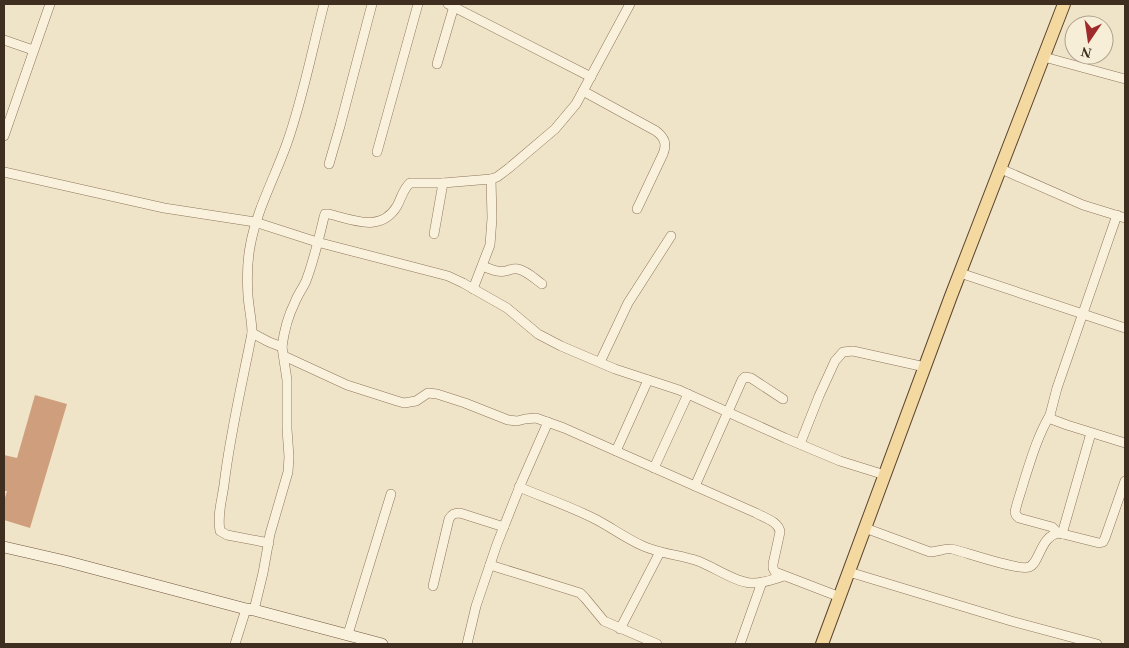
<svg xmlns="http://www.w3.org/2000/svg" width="1129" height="648" font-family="'Times New Roman',serif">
<rect width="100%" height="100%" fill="#f0e4c8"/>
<polygon fill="#cf9f7d" points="35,395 67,404 30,528 4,520 4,501 7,491 4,491 4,455 17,458"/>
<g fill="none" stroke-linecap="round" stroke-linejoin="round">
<g stroke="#8d765c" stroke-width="10">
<g id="street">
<polyline points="448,4 591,77"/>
<polyline points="4,40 33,50"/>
<polyline points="1044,57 1125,79"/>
<polyline points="437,64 454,6"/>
<path d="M583 91 656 131C665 138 667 144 663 154L637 209"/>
<polyline points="4,136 50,4"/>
<polyline points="377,152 418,4"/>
<polyline points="329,164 340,126 372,4"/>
<polyline points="1001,169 1083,205 1125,218"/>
<polyline points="4,172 164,208 255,222 317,242 448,276 463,283 507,308 538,334 561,346 615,369 679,390 785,438 840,461 885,475"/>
<polyline points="1117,215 1057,388 1050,415 1051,419 1067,425 1125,443"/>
<polyline points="434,234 443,183"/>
<path d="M483 266C490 269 498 273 506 271 510 270 513 268 518 269 527 271 535 279 542 284"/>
<polyline points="960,273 1125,328"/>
<polyline points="473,289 490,245 492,218 491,179"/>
<polyline points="252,333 269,342 282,347"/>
<path d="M284 356 347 385 397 401 404 403 416 401 428 393 437 394 465 403 508 420 517 421 525 419 536 418 564 428 756 513C765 518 779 522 780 532L773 564V568L775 572 840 597"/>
<polyline points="600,362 628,303 671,236"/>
<path d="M1050 415C1038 435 1031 459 1024 481 1021 492 1017 502 1015 512L1016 515 1019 518 1052 527 1055 530 1056 533"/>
<polyline points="800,444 819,396 835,361 843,352 853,351 925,367"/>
<polyline points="616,451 648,380"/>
<polyline points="654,468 688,394"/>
<polyline points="695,486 742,380 745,377 751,378 783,399"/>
<path d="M519 487C545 498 572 507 597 520 612 528 627 539 643 546 661 554 680 555 698 561 714 567 735 582 751 583 762 584 774 579 784 576"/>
<path d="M865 528 930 552C938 552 944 548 952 549 965 552 1019 571 1029 567 1040 563 1040 536 1059 533L1099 543 1103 542 1105 538 1125 481"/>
<polyline points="1062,534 1091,433"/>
<path d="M269 543 227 535 220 531C217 515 222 500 224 485 230 434 242 384 252 333 252 321 249 309 248 296 247 280 247 263 250 247 256 211 275 177 287 143 303 98 312 50 324 4"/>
<polyline points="490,565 580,593 585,598 604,621 657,644"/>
<polyline points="849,572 1011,621 1097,644"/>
<path d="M433 586 449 519C452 514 454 513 460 513L504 527"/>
<path d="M254 610 263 573 270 534 288 472 289 457 287 429V380L282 347C284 331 288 316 295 302 298 294 303 288 306 281 314 260 319 238 324 217L325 214H329C353 220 381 233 397 206 401 199 403 189 410 183H443L491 179 497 177 509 168 555 129 576 104 630 4"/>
<polyline points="620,629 660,552"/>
<polyline points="348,634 391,494"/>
<polyline points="235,644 246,609"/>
<polyline points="467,644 476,606 497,544 522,481 548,422"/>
<polyline points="740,644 762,582"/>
</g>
</g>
<g stroke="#6f573f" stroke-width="12">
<polyline id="secondary" points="4,547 65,561 246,609 254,610 382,644"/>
</g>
<g stroke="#5b4430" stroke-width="14">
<polyline id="primary" points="822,644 951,296 1064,4"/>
</g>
<use href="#street" stroke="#faf1dc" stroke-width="9"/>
<use href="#secondary" stroke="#faf1dc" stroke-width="11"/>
<use href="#primary" stroke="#f3d9a0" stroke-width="12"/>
</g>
<rect width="1129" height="648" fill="none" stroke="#3d2e20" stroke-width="10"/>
<g transform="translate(1089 40) rotate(193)"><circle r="24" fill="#f7eed8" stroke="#ada18e"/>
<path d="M0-4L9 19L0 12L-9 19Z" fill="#9e2a2b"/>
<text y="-8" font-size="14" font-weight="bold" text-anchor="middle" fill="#3d2e20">N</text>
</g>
</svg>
